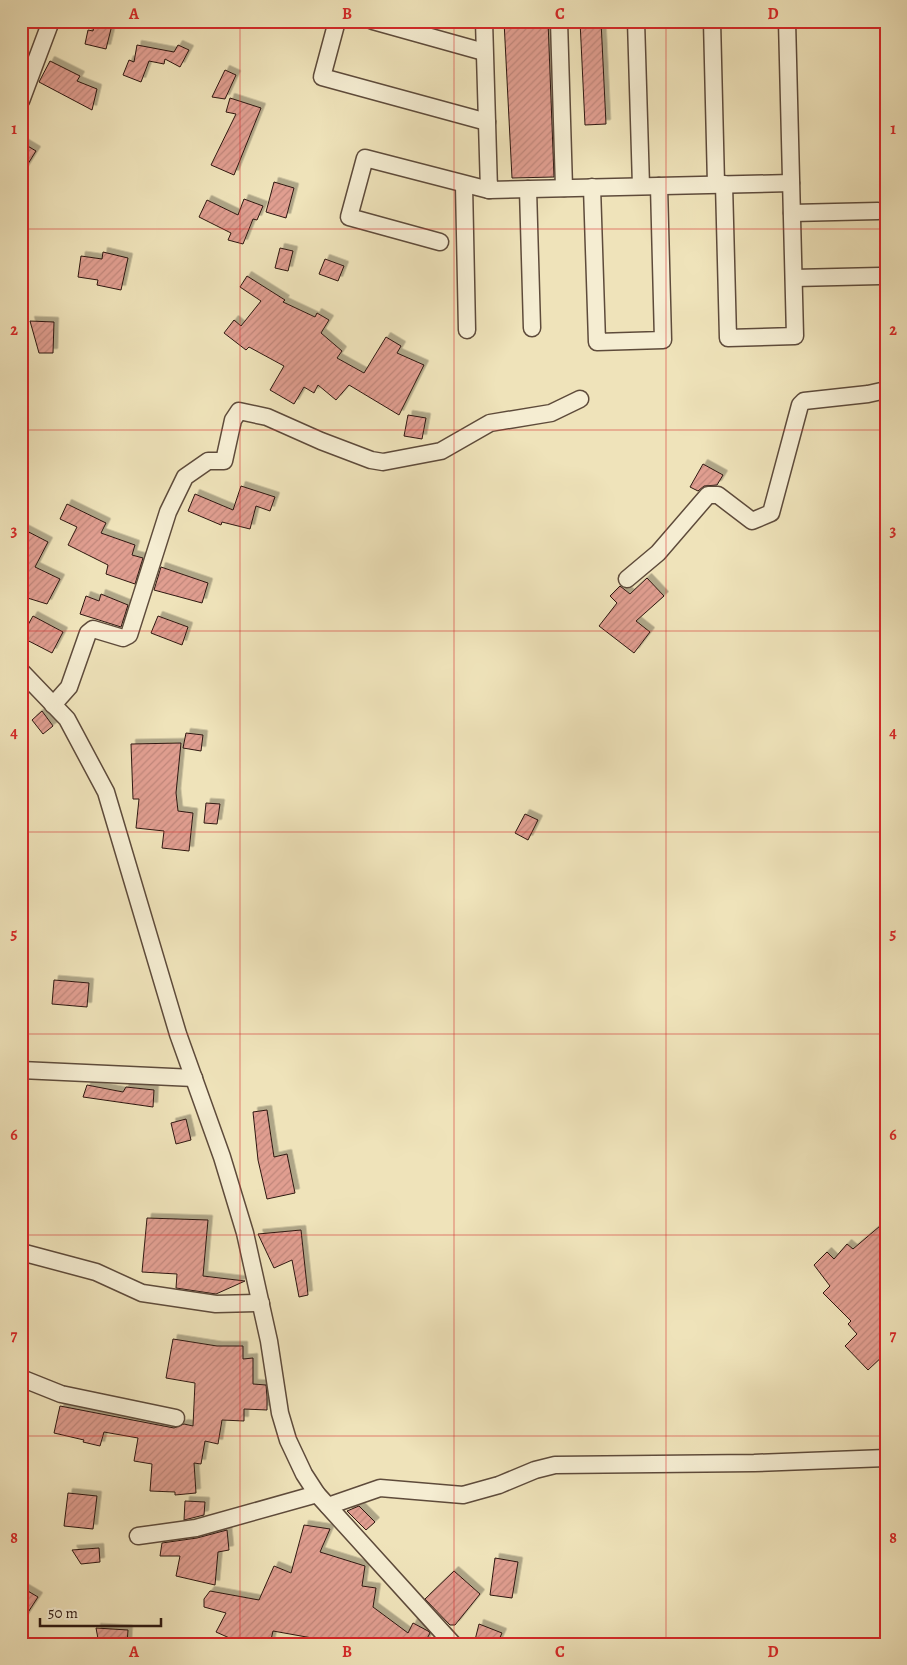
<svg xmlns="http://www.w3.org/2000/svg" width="907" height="1665" font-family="Alegreya,serif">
<defs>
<pattern id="building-hatch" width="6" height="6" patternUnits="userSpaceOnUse" patternTransform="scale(1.25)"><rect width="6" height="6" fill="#e09e90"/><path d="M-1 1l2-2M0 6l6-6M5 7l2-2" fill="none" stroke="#c0877b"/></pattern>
<filter id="shadow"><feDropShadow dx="4.5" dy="-4.5" stdDeviation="0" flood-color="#0004"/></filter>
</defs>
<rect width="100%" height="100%" fill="#efe3ba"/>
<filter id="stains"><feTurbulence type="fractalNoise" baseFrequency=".004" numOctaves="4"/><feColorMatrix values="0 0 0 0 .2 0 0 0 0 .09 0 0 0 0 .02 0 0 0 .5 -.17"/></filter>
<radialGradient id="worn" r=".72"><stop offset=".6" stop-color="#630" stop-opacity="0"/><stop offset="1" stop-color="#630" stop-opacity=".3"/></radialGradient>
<g fill="url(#building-hatch)" stroke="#2e1811" filter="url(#shadow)">
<polygon points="95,21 113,21 106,49 85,44 88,30 93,31"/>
<polygon points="504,21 548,21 554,177 512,178"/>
<polygon points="580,21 601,21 606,124 585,125"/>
<polygon points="137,45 174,52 178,45 189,50 180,67 165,59 164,64 149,61 141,82 123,75 129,60 134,62"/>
<polygon points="50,61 80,76 77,81 97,89 92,110 39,82"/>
<polygon points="225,70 236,75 225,99 212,97"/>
<polygon points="230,98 261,108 234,175 211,165 236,114 226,112"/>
<polygon points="21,142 36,151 21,175"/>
<polygon points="274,182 294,188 286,218 266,212"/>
<polygon points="244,199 263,206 257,220 253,219 243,244 228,240 231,233 199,217 207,200 238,215"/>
<polygon points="280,248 293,251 288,271 275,268"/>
<polygon points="103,252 128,258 121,290 97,285 98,280 78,277 81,256 102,259"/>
<polygon points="325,259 344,266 338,281 319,274"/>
<polygon points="247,276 285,300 283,302 315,317 317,313 329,320 321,333 342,351 337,358 364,373 386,337 401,346 397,353 424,365 399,415 349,385 336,400 318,385 314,393 304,387 294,404 270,390 284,366 249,347 246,350 224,333 234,320 241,326 261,301 240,287"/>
<polygon points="30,321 54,322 53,353 39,353"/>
<polygon points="408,415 426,418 422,439 404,436"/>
<polygon points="703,464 723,475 717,485 704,486 698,491 690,487"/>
<polygon points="241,486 275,497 270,511 256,506 250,529 222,522 221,525 188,511 195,494 233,510"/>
<polygon points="67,504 106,523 101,533 135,545 132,555 143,558 135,584 106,574 108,565 68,545 77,527 60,519"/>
<polygon points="21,528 48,542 35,567 60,579 47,604 21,596 28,581 21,593"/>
<polygon points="161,567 208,583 202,603 154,590"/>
<polygon points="647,578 664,596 636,621 650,632 634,653 599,626 617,603 610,596 620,586 630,594"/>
<polygon points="101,594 128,605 121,627 80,614 86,596 99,601"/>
<polygon points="33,616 63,632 52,653 21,637"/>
<polygon points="158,616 188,627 182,645 151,633"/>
<polygon points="42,711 53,726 43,734 32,720"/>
<polygon points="186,733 203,735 201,751 183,748"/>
<polygon points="181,743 176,793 178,811 193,813 189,851 162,848 164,831 136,828 139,799 133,799 131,744"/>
<polygon points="206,803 220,804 217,824 204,823"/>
<polygon points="525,814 538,820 528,840 515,833"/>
<polygon points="54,980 89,983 87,1007 52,1004"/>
<polygon points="87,1085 123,1092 126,1087 154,1090 153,1107 83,1097"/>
<polygon points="267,1110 274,1157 287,1154 295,1193 267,1199 258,1160 253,1112"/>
<polygon points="186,1119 191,1140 176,1144 171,1123"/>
<polygon points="147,1218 208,1220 203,1276 245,1281 216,1294 176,1288 177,1274 142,1272"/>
<polygon points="880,1226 886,1233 886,1353 868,1370 845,1346 857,1334 848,1324 851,1321 823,1293 830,1286 814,1265 827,1252 834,1259 847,1244 853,1249"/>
<polygon points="301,1230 308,1295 299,1297 292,1260 274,1268 258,1234"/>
<polygon points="173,1339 217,1346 243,1346 243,1359 253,1358 253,1384 266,1385 267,1397 267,1410 244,1409 244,1421 222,1420 218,1444 205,1441 201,1464 194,1463 196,1493 175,1495 175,1492 150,1491 152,1464 134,1461 138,1438 104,1432 100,1446 83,1442 84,1440 54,1433 60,1406 174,1428 184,1424 193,1426 195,1383 166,1378"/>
<polygon points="68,1493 97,1496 93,1529 64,1526"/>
<polygon points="185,1501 205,1502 204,1515 184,1520"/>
<polygon points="359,1506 375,1522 366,1530 347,1511"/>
<polygon points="304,1525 330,1529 320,1552 365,1566 362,1586 376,1588 373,1607 408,1633 413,1623 428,1631 430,1633 424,1644 327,1644 329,1641 273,1631 270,1644 243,1644 216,1632 226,1613 204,1607 204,1599 210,1591 259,1600 274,1566 291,1573"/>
<polygon points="227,1530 229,1550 218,1552 215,1585 176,1576 180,1556 160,1556 162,1543 197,1538"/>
<polygon points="99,1548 100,1562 81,1564 72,1550"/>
<polygon points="495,1558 518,1562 512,1598 490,1595"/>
<polygon points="454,1571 480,1594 455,1625 450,1625 425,1599"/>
<polygon points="21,1587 38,1597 21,1623"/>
<polygon points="479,1624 502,1633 497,1644 474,1644"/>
<polygon points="96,1628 128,1630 127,1644 99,1644"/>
</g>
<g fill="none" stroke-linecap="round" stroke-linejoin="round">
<g stroke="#5e4b3b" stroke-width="19">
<g id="minor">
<polyline points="337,21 322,77 487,122"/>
<polyline points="373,21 484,52"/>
<polyline points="484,21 489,190 791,183"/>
<polyline points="559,21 564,188"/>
<polyline points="636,21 641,186"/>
<polyline points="712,21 716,184"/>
<polyline points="21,101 51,21"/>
<polyline points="724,184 728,338 795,336 787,21"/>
<polyline points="464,185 467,330"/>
<polyline points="592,187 597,342 663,340 659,186"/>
<polyline points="528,189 532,328"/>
<polyline points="792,213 878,211"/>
<polyline points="440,242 349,217 365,158 489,190"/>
<polyline points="794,278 880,276"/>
<polyline points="627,579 658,553 708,495 718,495 752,521 771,513 800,405 804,401 868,394 886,390"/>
<polyline points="21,671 67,719 106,792 178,1034 222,1157 245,1233 269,1341 280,1413 288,1440 304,1474 317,1494 453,1644"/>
<polyline points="53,705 69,687 88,633 93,629 123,638 129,635 168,512 185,477 208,461 224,461 233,420 239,411 267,417 321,441 371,460 383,462 441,451 490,423 551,413 580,399"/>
<polyline points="21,1070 194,1078"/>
<polyline points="21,1252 96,1272 142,1293 216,1304 261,1303"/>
<polyline points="21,1378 61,1394 176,1418"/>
<polyline points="328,1506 380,1488 463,1495 499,1485 535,1470 555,1465 754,1463 886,1458"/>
<polyline points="138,1536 196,1528 317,1494"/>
</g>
</g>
<use href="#minor" stroke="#f5edd2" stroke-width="16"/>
</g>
<path fill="none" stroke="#d62828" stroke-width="1" stroke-opacity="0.55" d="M240 21V1644M454 21V1644M666 21V1644M21 229H886M21 430H886M21 631H886M21 832H886M21 1034H886M21 1235H886M21 1436H886"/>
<rect width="907" height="1665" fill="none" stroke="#efe3ba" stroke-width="55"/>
<path d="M40 1618v8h121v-8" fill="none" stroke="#2e1811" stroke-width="2.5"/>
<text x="48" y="1618" font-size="15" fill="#2e1811" stroke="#f5edd2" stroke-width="4" paint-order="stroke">50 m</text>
<rect x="28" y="28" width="852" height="1610" fill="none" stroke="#d62828" stroke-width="2"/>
<g font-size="16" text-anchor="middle" font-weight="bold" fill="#d62828">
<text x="134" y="19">A</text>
<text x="347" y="19">B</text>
<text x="560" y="19">C</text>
<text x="773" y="19">D</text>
<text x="14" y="134">1</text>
<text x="893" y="134">1</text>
<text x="14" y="335">2</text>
<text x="893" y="335">2</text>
<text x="14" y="536">3</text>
<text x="893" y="536">3</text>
<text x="14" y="738">4</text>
<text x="893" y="738">4</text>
<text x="14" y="939">5</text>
<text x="893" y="939">5</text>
<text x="14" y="1140">6</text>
<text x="893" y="1140">6</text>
<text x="14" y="1341">7</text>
<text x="893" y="1341">7</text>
<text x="14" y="1543">8</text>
<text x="893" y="1543">8</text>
<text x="134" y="1657">A</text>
<text x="347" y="1657">B</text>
<text x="560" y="1657">C</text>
<text x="773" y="1657">D</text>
</g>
<rect width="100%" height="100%" filter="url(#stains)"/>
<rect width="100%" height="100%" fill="url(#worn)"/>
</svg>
